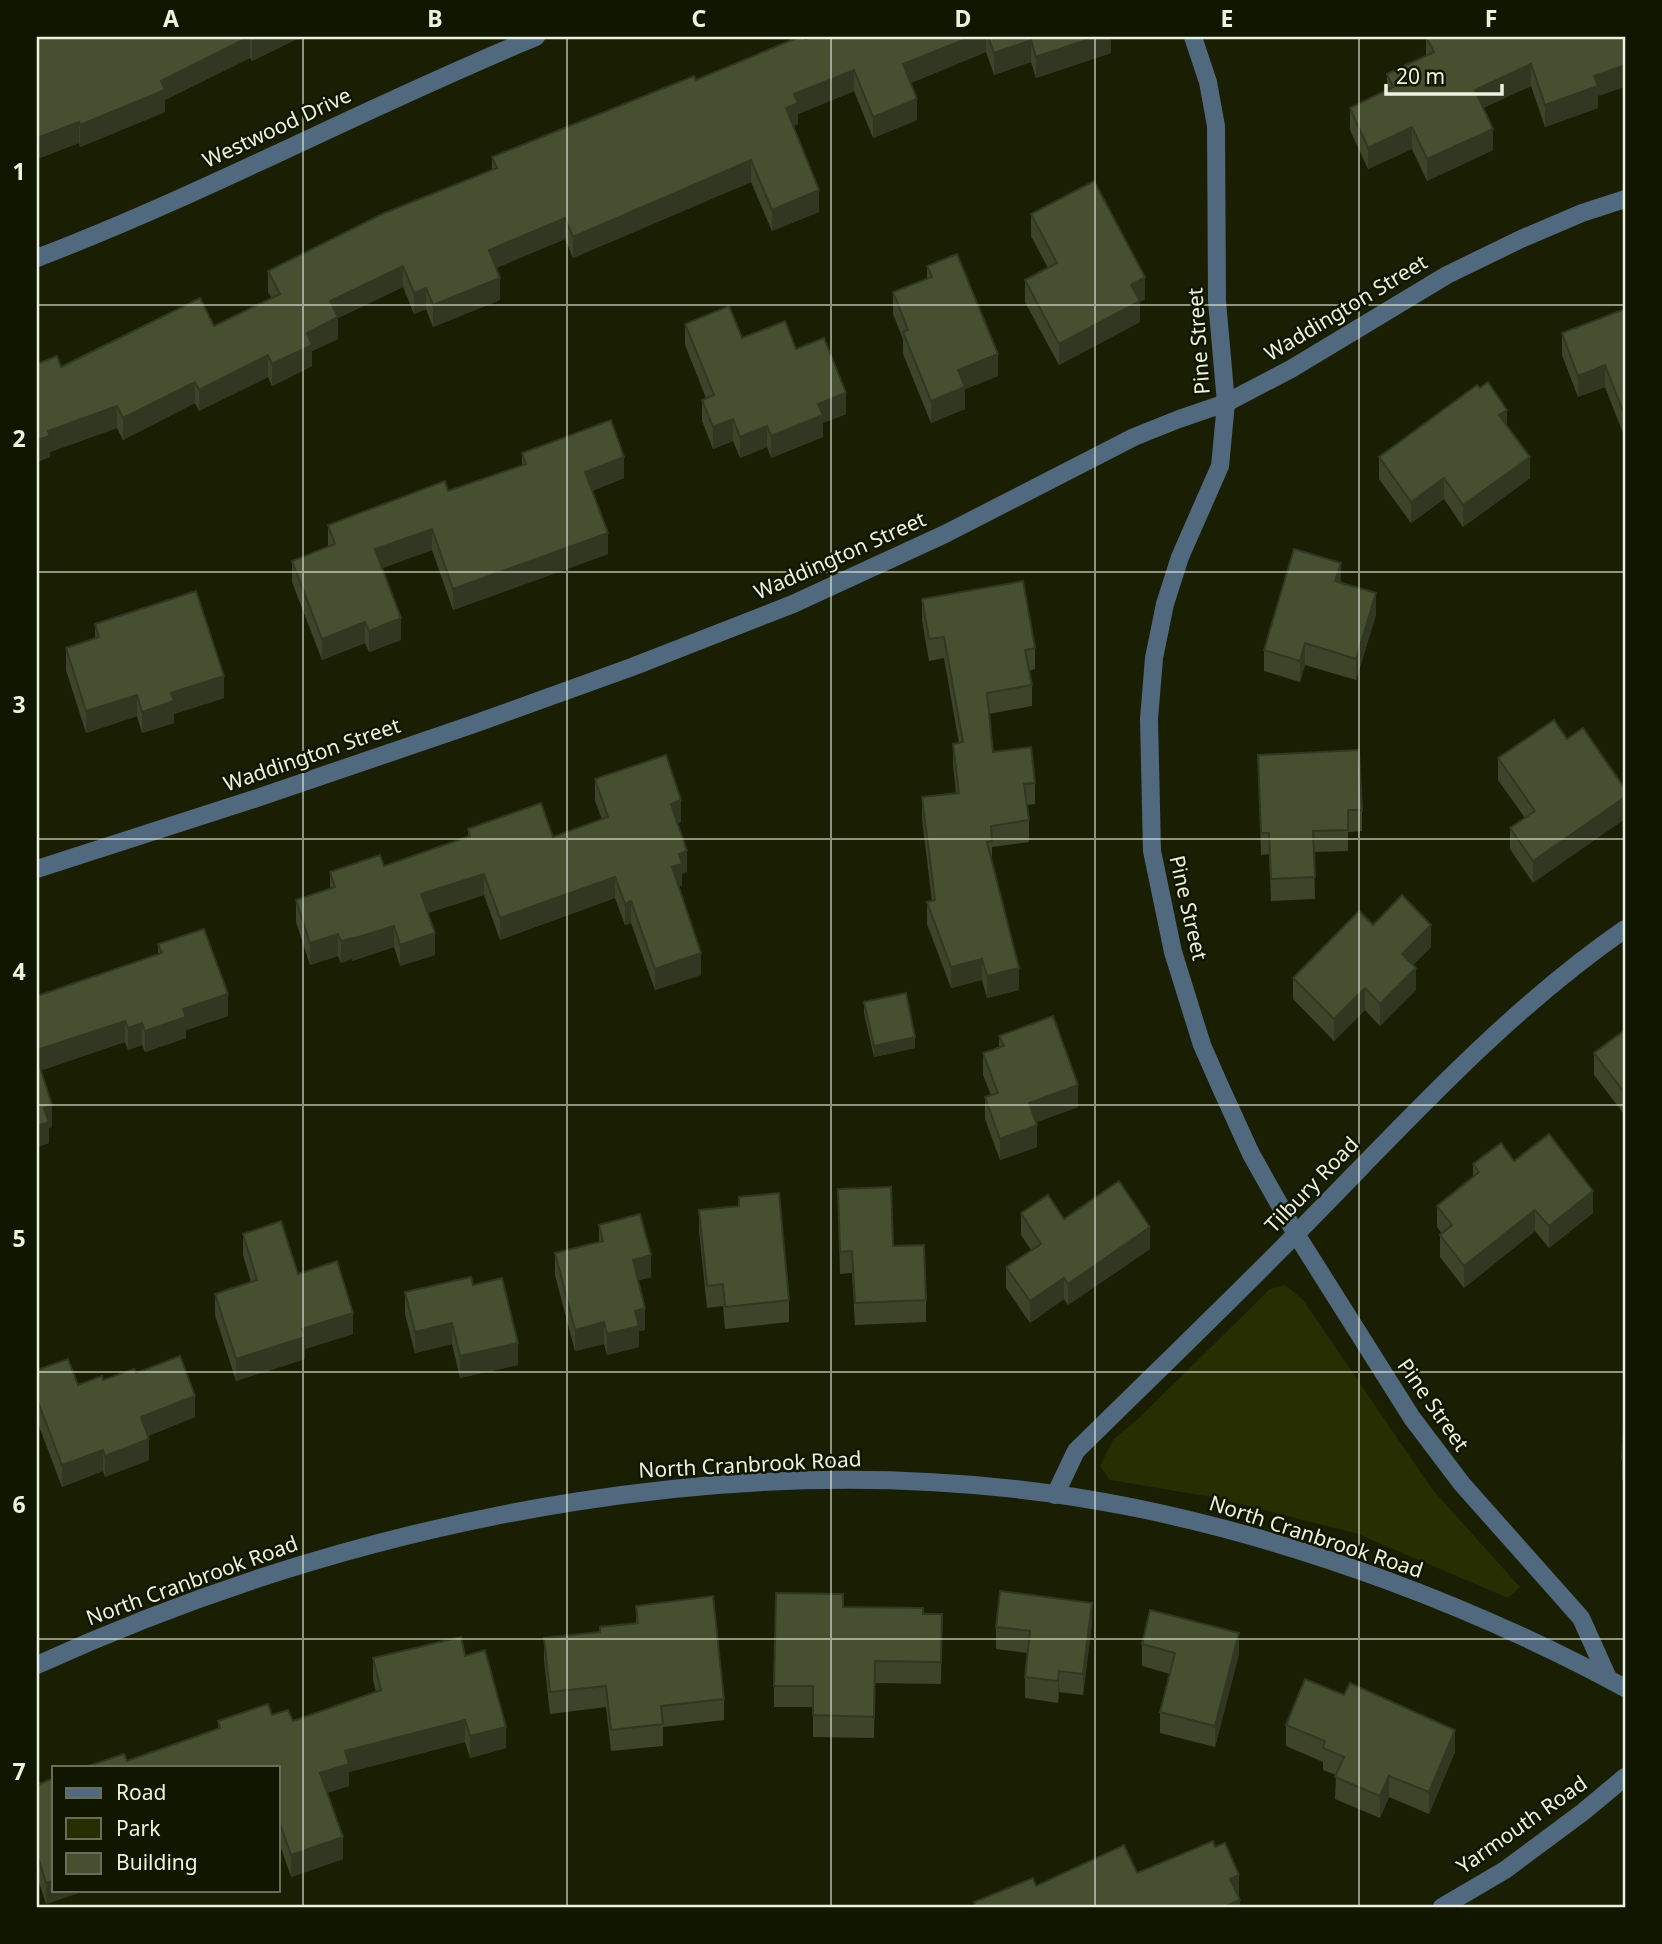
<svg xmlns="http://www.w3.org/2000/svg" width="1662" height="1944" font-family="'Noto Sans',sans-serif">
<rect width="100%" height="100%" fill="#1a1f04"/>
<polygon fill="#262e02" points="1285,1285 1303,1300 1432,1489 1520,1587 1508,1598 1358,1534 1217,1498 1110,1480 1100,1466 1113,1440 1139,1418 1270,1289"/>
<g fill="none" stroke-linecap="round" stroke-linejoin="round">
<g stroke="#51697e" stroke-width="18">
<polyline points="1193,37 1208,82 1216,126 1217,301 1226,403 1220,466 1180,557 1165,604 1154,658 1149,719 1152,851 1173,952 1202,1045 1220,1086 1251,1154 1296,1234 1412,1418 1462,1484 1581,1618 1608,1678"/>
<path d="M37 258C207 193 368 106 536 37"/>
<polyline points="37,869 257,798 474,724 632,667 793,604 945,534 1134,437 1179,419 1226,403 1291,369 1447,275 1521,239 1582,213 1625,199"/>
<path d="M1055 1495 1076 1451C1149 1379 1223 1308 1295 1235 1401 1128 1501 1015 1625 929"/>
<path d="M37 1665C371 1513 772 1434 1136 1508 1302 1542 1476 1607 1625 1688"/>
<polyline points="1442,1907 1505,1870 1583,1812 1625,1777"/>
</g>
</g>
<g fill="#3d442a">
<polygon points="37,37 301,37 252,61 250,58 165,100 165,112 80,147 79,143 37,159"/>
<polygon points="812,37 1111,37 1111,53 1036,78 1031,62 994,75 986,52 911,83 917,120 873,138 854,91 798,114 798,124 793,126 819,212 772,231 751,182 573,258 565,239 496,268 500,300 433,327 426,309 414,314 403,287 338,318 338,339 312,351 312,366 272,386 268,377 199,411 195,403 123,440 117,428 50,452 50,457 37,462 61,367 214,326 272,298 268,292 268,271 492,170 492,157"/>
<polygon points="1426,37 1625,37 1598,96 1598,108 1545,127 1531,86 1483,108 1493,150 1427,181 1412,149 1368,169 1350,130 1350,108 1387,90 1387,74 1426,56"/>
<polygon points="1031,214 1145,299 1140,302 1140,322 1059,365 1025,302 1025,280 1048,268 1031,236"/>
<polygon points="927,266 998,376 965,389 965,409 931,423 903,354 903,339 893,314 893,292 927,279"/>
<polygon points="1625,309 1625,432 1623,433 1605,387 1578,397 1562,355 1562,333"/>
<polygon points="685,324 742,338 796,349 846,414 823,423 823,437 771,458 767,447 740,458 733,441 713,449 702,421 702,400 706,398 685,345"/>
<polygon points="1507,426 1530,478 1463,527 1444,499 1411,523 1379,479 1379,457"/>
<polygon points="522,453 624,478 592,491 608,554 453,610 432,550 382,568 401,640 369,652 365,643 322,660 292,582 292,561 328,547 328,525 448,491 522,465"/>
<polygon points="1341,583 1376,615 1356,680 1305,665 1300,682 1264,671 1264,650"/>
<polygon points="922,599 1035,648 1035,669 1029,671 1032,685 1032,706 989,714 993,752 1035,783 1035,804 1027,805 1029,820 1029,842 992,847 992,862 1019,990 987,998 982,980 951,988 927,924 927,902 932,901 922,819 922,797 956,793 953,765 953,744 959,743 944,658 929,661 922,620"/>
<polygon points="95,624 224,698 174,714 174,723 142,733 137,716 86,733 66,670 66,648 95,639"/>
<polygon points="1554,720 1533,883 1510,849 1510,828 1525,818 1498,780 1498,758"/>
<polygon points="1258,755 1362,810 1362,831 1348,832 1348,851 1314,852 1315,899 1271,901 1269,854 1261,855"/>
<polygon points="595,779 681,822 678,823 687,872 682,874 682,885 678,887 701,975 655,990 631,923 625,925 615,898 500,940 484,895 428,913 435,955 400,966 394,947 352,961 352,959 341,963 338,956 310,965 296,922 296,900 330,889 330,872 384,866 468,837 468,829 553,837 602,819 595,801"/>
<polygon points="1373,925 1431,947 1413,965 1416,990 1380,1026 1365,1010 1334,1041 1293,999 1293,978"/>
<polygon points="158,944 228,1016 186,1030 186,1038 145,1052 142,1045 128,1050 125,1042 41,1070 52,1127 49,1128 49,1143 37,1147 37,996 158,955"/>
<polygon points="864,1002 915,1048 874,1057 864,1013"/>
<polygon points="1625,1030 1624,1114 1594,1075 1594,1053"/>
<polygon points="999,1036 1078,1107 1036,1122 1037,1147 1000,1160 985,1119 985,1097 991,1095 983,1075 983,1053 999,1047"/>
<polygon points="1514,1161 1593,1213 1549,1248 1535,1231 1464,1288 1440,1257 1440,1235 1442,1234 1437,1227 1437,1206 1473,1177 1473,1164"/>
<polygon points="838,1189 926,1300 926,1322 855,1325 852,1273 840,1274"/>
<polygon points="739,1197 789,1300 789,1322 725,1329 723,1306 707,1308 699,1231 699,1210 739,1206"/>
<polygon points="1021,1213 1064,1219 1150,1249 1068,1305 1064,1299 1030,1323 1006,1288 1006,1267 1031,1250 1021,1235"/>
<polygon points="599,1225 651,1277 638,1280 645,1330 639,1331 639,1347 607,1355 604,1344 575,1351 555,1275 555,1253 599,1242"/>
<polygon points="243,1234 298,1274 353,1334 305,1349 305,1359 236,1381 215,1315 215,1294 251,1282 243,1255"/>
<polygon points="473,1285 518,1365 460,1378 452,1344 415,1353 405,1314 405,1292"/>
<polygon points="37,1370 78,1385 136,1373 195,1417 148,1436 149,1460 105,1477 103,1471 62,1487 37,1421"/>
<polygon points="1625,1404 1625,1480 1622,1480 1622,1459"/>
<polygon points="636,1606 724,1699 724,1720 663,1727 663,1746 611,1751 606,1707 550,1714 544,1660 544,1638 600,1632 600,1627 636,1623"/>
<polygon points="843,1607 942,1614 941,1684 875,1683 874,1738 813,1737 813,1707 774,1707 774,1686"/>
<polygon points="1092,1624 1083,1695 1059,1692 1058,1703 1025,1698 1025,1677 1028,1653 996,1649 996,1627"/>
<polygon points="1142,1644 1239,1654 1215,1747 1160,1733 1160,1712 1170,1674 1142,1666"/>
<polygon points="465,1656 506,1748 470,1758 465,1742 349,1772 349,1786 327,1793 343,1859 291,1877 278,1839 278,1767 127,1761 218,1729 218,1721 272,1715 293,1721 376,1692 373,1680 373,1658"/>
<polygon points="1286,1725 1455,1752 1429,1814 1389,1797 1380,1818 1335,1799 1336,1775 1323,1770 1323,1762 1286,1746"/>
<polygon points="37,1785 54,1890 87,1890 46,1904 38,1879 37,1879"/>
</g>
<g fill="#323722">
<polygon points="249,37 250,37 250,58 165,100 165,112 80,147 80,125 161,81"/>
<polygon points="258,37 301,37 252,61 252,40"/>
<polygon points="971,37 986,37 986,52 903,86 903,64"/>
<polygon points="1095,37 1111,37 1111,53 1036,78 1036,57"/>
<polygon points="1031,40 1031,62 994,75 994,53"/>
<polygon points="1531,64 1531,86 1475,111 1475,90"/>
<polygon points="1625,65 1625,87 1598,96 1598,108 1545,127 1545,105 1594,76"/>
<polygon points="854,70 854,91 798,114 798,124 786,129 786,108 794,94"/>
<polygon points="917,99 917,120 873,138 873,117"/>
<polygon points="79,122 79,143 37,159 37,138"/>
<polygon points="1412,127 1412,149 1368,169 1368,148"/>
<polygon points="1493,129 1493,150 1427,181 1427,159"/>
<polygon points="751,160 751,182 573,258 573,237"/>
<polygon points="819,190 819,212 772,231 772,210"/>
<polygon points="565,218 565,239 489,271 489,250"/>
<polygon points="403,266 403,287 338,318 338,339 312,351 312,366 272,386 272,364 307,333 330,301"/>
<polygon points="1145,277 1145,299 1140,302 1140,322 1059,365 1059,344 1131,285"/>
<polygon points="500,278 500,300 433,327 433,305"/>
<polygon points="426,288 426,309 414,314 414,293"/>
<polygon points="998,354 998,376 965,389 965,409 931,423 931,401 958,370"/>
<polygon points="268,355 268,377 199,411 199,390"/>
<polygon points="1605,365 1605,387 1578,397 1578,376"/>
<polygon points="195,382 195,403 123,440 123,418"/>
<polygon points="846,393 846,414 823,423 823,437 771,458 771,436 818,404"/>
<polygon points="117,406 117,428 50,452 50,457 37,462 37,440 48,431"/>
<polygon points="1507,410 1507,431 1499,415"/>
<polygon points="1625,410 1625,432 1623,433 1623,411"/>
<polygon points="733,419 733,441 713,449 713,427"/>
<polygon points="767,426 767,447 740,458 740,437"/>
<polygon points="624,457 624,478 585,493 585,472"/>
<polygon points="1530,457 1530,478 1463,527 1463,505"/>
<polygon points="1444,478 1444,499 1411,523 1411,502"/>
<polygon points="432,529 432,550 375,571 375,549"/>
<polygon points="608,533 608,554 453,610 453,589"/>
<polygon points="1341,563 1341,585 1335,581"/>
<polygon points="1376,593 1376,615 1356,680 1356,659"/>
<polygon points="401,618 401,640 369,652 369,631"/>
<polygon points="365,622 365,643 322,660 322,639"/>
<polygon points="1305,643 1305,665 1300,682 1300,661"/>
<polygon points="224,676 224,698 174,714 174,723 142,733 142,712 171,693"/>
<polygon points="137,695 137,716 86,733 86,711"/>
<polygon points="1625,797 1625,819 1533,883 1533,861"/>
<polygon points="681,800 681,822 671,826 671,804"/>
<polygon points="687,851 687,872 682,874 682,885 672,889 672,867 679,854"/>
<polygon points="484,874 484,895 421,915 421,894"/>
<polygon points="615,877 615,898 500,940 500,918"/>
<polygon points="631,901 631,923 625,925 625,904"/>
<polygon points="1431,925 1431,947 1402,976 1402,954"/>
<polygon points="394,926 394,947 352,961 352,939"/>
<polygon points="435,933 435,955 400,966 400,945"/>
<polygon points="338,934 338,956 310,965 310,943"/>
<polygon points="352,938 352,959 341,963 341,941"/>
<polygon points="701,953 701,975 655,990 655,969"/>
<polygon points="982,959 982,980 951,988 951,967"/>
<polygon points="1019,968 1019,990 987,998 987,976"/>
<polygon points="1416,968 1416,990 1380,1026 1380,1004"/>
<polygon points="1365,988 1365,1010 1334,1041 1334,1019"/>
<polygon points="228,994 228,1016 186,1030 186,1038 145,1052 145,1031 183,1009"/>
<polygon points="125,1021 125,1042 37,1072 37,1050"/>
<polygon points="142,1023 142,1045 128,1050 128,1028"/>
<polygon points="915,1037 915,1048 874,1057 874,1046"/>
<polygon points="1078,1085 1078,1107 1029,1125 1029,1103"/>
<polygon points="1625,1091 1625,1113 1624,1114 1624,1092"/>
<polygon points="52,1105 52,1127 49,1128 49,1143 37,1147 37,1126 44,1108"/>
<polygon points="1037,1125 1037,1147 1000,1160 1000,1139"/>
<polygon points="1593,1191 1593,1213 1549,1248 1549,1226"/>
<polygon points="1535,1210 1535,1231 1464,1288 1464,1266"/>
<polygon points="1150,1227 1150,1249 1068,1305 1068,1284"/>
<polygon points="651,1255 651,1277 633,1282 633,1260"/>
<polygon points="1064,1278 1064,1299 1030,1323 1030,1301"/>
<polygon points="645,1308 645,1330 639,1331 639,1347 607,1355 607,1334 635,1311"/>
<polygon points="353,1313 353,1334 305,1349 305,1359 236,1381 236,1359 302,1329"/>
<polygon points="604,1322 604,1344 575,1351 575,1330"/>
<polygon points="452,1323 452,1344 415,1353 415,1332"/>
<polygon points="518,1343 518,1365 460,1378 460,1356"/>
<polygon points="195,1396 195,1417 141,1438 141,1417"/>
<polygon points="149,1439 149,1460 105,1477 105,1456"/>
<polygon points="103,1450 103,1471 62,1487 62,1465"/>
<polygon points="1092,1603 1092,1624 1083,1695 1083,1674"/>
<polygon points="1239,1633 1239,1654 1215,1747 1215,1726"/>
<polygon points="1059,1671 1059,1692 1058,1703 1058,1681"/>
<polygon points="465,1720 465,1742 349,1772 349,1786 320,1795 320,1773 345,1751"/>
<polygon points="506,1727 506,1748 470,1758 470,1736"/>
<polygon points="1455,1730 1455,1752 1429,1814 1429,1792"/>
<polygon points="1389,1776 1389,1797 1380,1818 1380,1796"/>
<polygon points="343,1837 343,1859 291,1877 291,1855"/>
<polygon points="38,1857 38,1879 37,1879 37,1858"/>
<polygon points="1239,1875 1239,1896 1230,1879"/>
<polygon points="54,1880 54,1890 87,1890 46,1904 46,1883"/>
<polygon points="1240,1900 1240,1907 1224,1907"/>
</g>
<g fill="#474f31" stroke="#323722" stroke-width="2">
<polygon points="37,37 249,37 161,81 165,90 80,125 79,122 37,138"/>
<polygon points="799,37 804,37 805,39 812,37 971,37 903,64 917,99 873,117 854,70 794,94 798,103 786,108 819,190 772,210 751,160 573,237 565,218 489,250 500,278 433,305 426,288 414,293 403,266 330,301 338,317 307,333 312,345 272,364 268,355 199,390 195,382 123,418 117,406 48,431 50,436 37,440 37,364 57,356 61,367 200,298 214,326 280,294 268,271 382,214 497,168 492,157 694,76 696,80"/>
<polygon points="988,37 1095,37 1036,57 1031,40 994,53"/>
<polygon points="1426,37 1625,37 1625,65 1594,76 1598,86 1545,105 1531,64 1475,90 1493,129 1427,159 1412,127 1368,148 1350,108 1393,87 1387,74 1434,52"/>
<polygon points="1094,181 1145,277 1131,285 1140,301 1059,344 1025,280 1057,263 1031,214"/>
<polygon points="957,254 998,354 958,370 965,387 931,401 903,332 908,330 893,292 932,277 927,266"/>
<polygon points="729,306 742,338 785,321 796,349 824,338 846,393 818,404 823,415 771,436 767,426 740,437 733,419 713,427 702,400 714,395 685,324"/>
<polygon points="1625,309 1625,410 1623,411 1605,365 1578,376 1562,333"/>
<polygon points="1488,382 1507,410 1499,415 1530,457 1463,505 1444,478 1411,502 1379,457 1477,385 1480,388"/>
<polygon points="611,420 624,457 585,472 608,533 453,589 432,529 375,549 401,618 369,631 365,622 322,639 292,561 335,544 328,525 445,481 448,491 526,464 522,453"/>
<polygon points="1294,549 1341,563 1335,581 1376,593 1356,659 1305,643 1300,661 1264,650"/>
<polygon points="1023,581 1035,648 1025,650 1032,685 987,693 993,752 1031,747 1035,783 1024,784 1029,820 991,826 992,841 987,842 1019,968 987,976 982,959 951,967 927,902 935,900 922,797 959,793 953,744 963,742 944,637 929,639 922,599"/>
<polygon points="196,591 224,676 171,693 174,701 142,712 137,695 86,711 66,648 99,637 95,624"/>
<polygon points="1554,720 1567,739 1583,728 1625,789 1625,797 1533,861 1510,828 1535,811 1498,758"/>
<polygon points="1359,750 1362,810 1348,810 1348,830 1313,831 1315,877 1271,879 1269,833 1261,833 1258,755"/>
<polygon points="666,755 681,800 671,804 687,851 679,854 682,864 672,867 701,953 655,969 631,901 625,904 615,877 500,918 484,874 421,894 435,933 400,945 394,926 352,939 352,938 341,941 338,934 310,943 296,900 335,887 330,872 380,855 384,866 470,836 468,829 541,803 553,837 608,817 595,779"/>
<polygon points="1402,895 1431,925 1402,954 1416,968 1380,1004 1365,988 1334,1019 1293,978 1359,911 1373,925"/>
<polygon points="204,929 228,994 183,1009 186,1017 145,1031 142,1023 128,1028 125,1021 37,1050 37,996 162,953 158,944"/>
<polygon points="906,993 915,1037 874,1046 864,1002"/>
<polygon points="1053,1016 1078,1085 1029,1103 1037,1125 1000,1139 985,1097 998,1093 983,1053 1004,1046 999,1036"/>
<polygon points="1625,1030 1625,1091 1624,1092 1594,1053"/>
<polygon points="37,1058 52,1105 44,1108 49,1122 37,1126"/>
<polygon points="1549,1134 1593,1191 1549,1226 1535,1210 1464,1266 1440,1235 1452,1225 1437,1206 1479,1172 1473,1164 1501,1143 1514,1161"/>
<polygon points="1119,1181 1150,1227 1068,1284 1064,1278 1030,1301 1006,1267 1041,1244 1021,1213 1048,1195 1064,1219"/>
<polygon points="891,1187 893,1246 924,1245 926,1300 855,1303 852,1251 840,1252 838,1189"/>
<polygon points="779,1193 789,1300 725,1307 723,1284 707,1286 699,1210 739,1206 739,1197"/>
<polygon points="640,1214 651,1255 633,1260 645,1308 635,1311 639,1326 607,1334 604,1322 575,1330 555,1253 603,1241 599,1225"/>
<polygon points="281,1221 298,1274 337,1261 353,1313 302,1329 305,1337 236,1359 215,1294 257,1280 243,1234"/>
<polygon points="471,1277 473,1285 502,1278 518,1343 460,1356 452,1323 415,1332 405,1292"/>
<polygon points="180,1356 195,1396 141,1417 149,1439 105,1456 103,1450 62,1465 37,1399 37,1370 68,1359 78,1385 102,1376 103,1380 134,1369 136,1373"/>
<polygon points="1625,1404 1625,1459 1622,1459"/>
<polygon points="1000,1591 1092,1603 1083,1674 1059,1671 1058,1681 1025,1677 1030,1631 996,1627"/>
<polygon points="776,1593 843,1594 843,1607 923,1608 923,1614 942,1614 941,1662 875,1661 874,1717 813,1715 813,1686 774,1686"/>
<polygon points="713,1596 724,1699 661,1706 663,1724 611,1730 606,1686 550,1692 544,1638 600,1632 600,1627 638,1623 636,1606"/>
<polygon points="1150,1610 1239,1633 1215,1726 1160,1712 1175,1653 1142,1644"/>
<polygon points="461,1637 465,1656 485,1650 506,1727 470,1736 465,1720 345,1751 349,1764 320,1773 343,1837 291,1855 278,1818 278,1767 85,1767 124,1754 127,1761 220,1728 218,1721 268,1704 272,1715 288,1710 293,1721 381,1690 373,1658"/>
<polygon points="1305,1679 1344,1695 1350,1683 1455,1730 1429,1792 1389,1776 1380,1796 1335,1777 1344,1757 1323,1748 1325,1741 1286,1725"/>
<polygon points="54,1778 54,1880 46,1883 38,1857 37,1858 37,1785"/>
<polygon points="1213,1841 1215,1847 1225,1843 1239,1875 1230,1879 1240,1900 1224,1907 976,1907 974,1902 1033,1878 1036,1886 1124,1845 1137,1873"/>
</g>
<path fill="none" stroke="#ecf2e0" stroke-width="2" stroke-opacity="0.55" d="M303 37V1907M567 37V1907M831 37V1907M1095 37V1907M1359 37V1907M37 305H1625M37 572H1625M37 839H1625M37 1105H1625M37 1372H1625M37 1639H1625"/>
<g text-anchor="middle" stroke-width="5" stroke-linejoin="round" paint-order="stroke">
<g font-size="21" fill="#ecf2e0" stroke="#111600">
<text transform="translate(277 128) rotate(-25)" y="7">Westwood Drive</text>
<text transform="translate(1346 308) rotate(-31)" y="7">Waddington Street</text>
<text transform="translate(1199 341) rotate(-94)" y="7">Pine Street</text>
<text transform="translate(840 556) rotate(-24)" y="7">Waddington Street</text>
<text transform="translate(312 755) rotate(-19)" y="7">Waddington Street</text>
<text transform="translate(1188 908) rotate(77)" y="7">Pine Street</text>
<text transform="translate(1312 1185) rotate(-46)" y="7">Tilbury Road</text>
<text transform="translate(1433 1405) rotate(55)" y="7">Pine Street</text>
<text transform="translate(750 1465) rotate(-3)" y="7">North Cranbrook Road</text>
<text transform="translate(1316 1537) rotate(18)" y="7">North Cranbrook Road</text>
<text transform="translate(192 1581) rotate(-20)" y="7">North Cranbrook Road</text>
<text transform="translate(1522 1825) rotate(-35)" y="7">Yarmouth Road</text>
</g>
</g>
<rect width="1662" height="1944" fill="none" stroke="#111600" stroke-width="77"/>
<rect x="52" y="1766" width="228" height="126" fill="#111600" stroke="#696e5a" stroke-width="2"/>
<rect x="66" y="1788" width="35" height="10" fill="#51697e" stroke="#696e5a" stroke-width="2"/>
<text x="116" y="1800" font-size="21" fill="#ecf2e0">Road</text>
<rect x="66" y="1818" width="35" height="21" fill="#262e02" stroke="#696e5a" stroke-width="2"/>
<text x="116" y="1836" font-size="21" fill="#ecf2e0">Park</text>
<rect x="66" y="1853" width="35" height="21" fill="#474f31" stroke="#696e5a" stroke-width="2"/>
<text x="116" y="1870" font-size="21" fill="#ecf2e0">Building</text>
<path d="M1386 84v10h116v-10" fill="none" stroke="#ecf2e0" stroke-width="3.5"/>
<text x="1396" y="84" font-size="21" fill="#ecf2e0" stroke="#111600" stroke-width="5" paint-order="stroke">20 m</text>
<rect x="38" y="38" width="1586" height="1868" fill="none" stroke="#ecf2e0" stroke-width="2.5"/>
<g font-size="23" text-anchor="middle" font-weight="bold" fill="#ecf2e0">
<text x="171" y="27">A</text>
<text x="435" y="27">B</text>
<text x="699" y="27">C</text>
<text x="963" y="27">D</text>
<text x="1227" y="27">E</text>
<text x="1491" y="27">F</text>
<text x="19" y="180">1</text>
<text x="19" y="447">2</text>
<text x="19" y="713">3</text>
<text x="19" y="980">4</text>
<text x="19" y="1247">5</text>
<text x="19" y="1513">6</text>
<text x="19" y="1780">7</text>
</g>
</svg>
